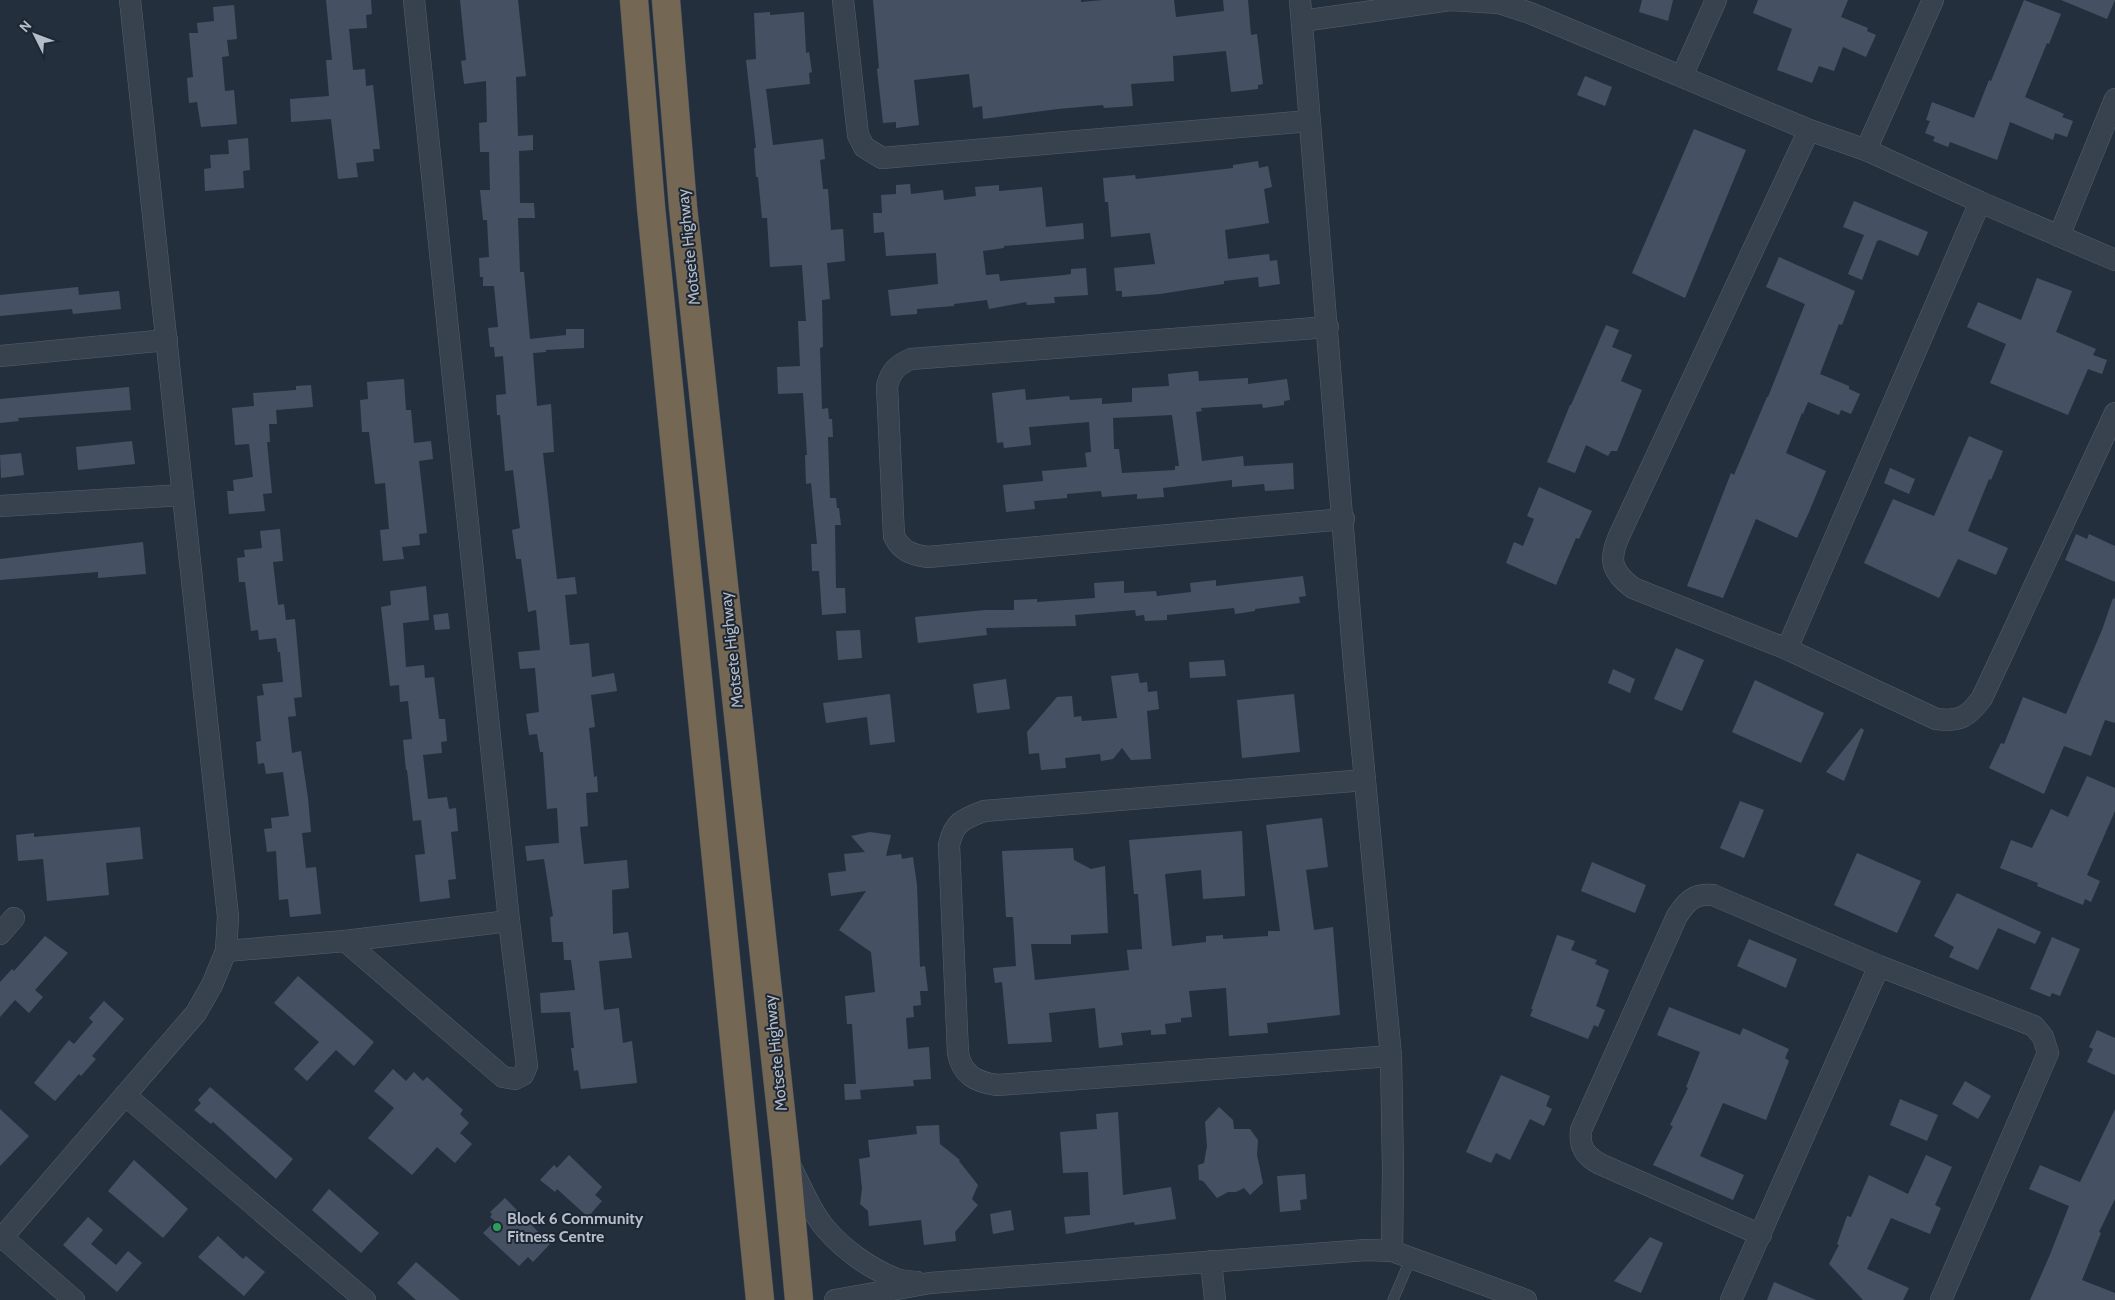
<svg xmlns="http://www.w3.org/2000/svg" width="2115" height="1300" font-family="Cabin,sans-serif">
<rect width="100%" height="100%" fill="#242f3e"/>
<g fill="#455162" fill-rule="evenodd">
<polygon points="326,0 371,0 372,14 366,15 367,28 349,29 353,70 365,69 366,86 373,85 380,149 373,149 374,161 356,163 358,177 338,179 331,119 291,122 290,99 329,96 326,60 332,60"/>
<polygon points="460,0 518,0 526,76 516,77 518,136 533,135 533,150 519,151 520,203 534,203 535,218 518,218 520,272 524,272 530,339 566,335 566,329 584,329 584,348 546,350 546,352 533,353 537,406 551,404 554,452 543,453 557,579 575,577 577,594 565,595 570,645 589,643 592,677 614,673 617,691 591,695 595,727 589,728 594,777 597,776 598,792 586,793 588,826 580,827 584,864 627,860 629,888 612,890 613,934 628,932 632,958 599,961 604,1010 619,1008 623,1043 632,1041 637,1083 581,1089 578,1070 574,1071 571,1048 574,1048 570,1012 541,1013 540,993 575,990 571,960 564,960 563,942 552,942 550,917 553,916 544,859 527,861 525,846 559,843 557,808 547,809 543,752 540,752 537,734 529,735 526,714 539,712 535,668 520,669 518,652 540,650 536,610 528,612 521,559 516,559 512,530 520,528 513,470 505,471 500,415 497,415 496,395 506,394 503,356 495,357 494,347 490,347 488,328 498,327 494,286 483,286 483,277 480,277 479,258 489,257 487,220 483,220 480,190 490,190 489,152 480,152 479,123 487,122 486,81 464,84 461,61 466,60"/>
<polygon points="873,0 1081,0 1081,2 1103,0 1174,0 1176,17 1224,11 1223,0 1248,0 1251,35 1257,34 1263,84 1258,85 1258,89 1231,92 1226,51 1173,56 1174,81 1131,84 1133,106 1104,108 1103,105 1058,109 983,119 982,106 973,108 969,74 914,80 919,125 896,128 896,122 883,123 877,69 879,68"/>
<polygon points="1642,0 1673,0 1668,21 1639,12"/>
<polygon points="1758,0 1848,0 1841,17 1868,28 1867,31 1876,35 1866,57 1843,47 1834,71 1819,66 1812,83 1777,70 1792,29 1753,13"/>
<polygon points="2024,0 2061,14 2049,44 2047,43 2025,97 2064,114 2062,117 2073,121 2067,137 2055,133 2053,140 2010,122 1997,160 1950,142 1948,147 1933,141 1935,137 1925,133 1930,121 1926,120 1932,102 1974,118 1989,80 1991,81"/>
<polygon points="2061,0 2115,0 2107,19"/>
<polygon points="234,5 237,39 227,40 229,56 222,57 225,91 234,90 237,124 201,127 197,102 189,103 187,78 193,77 189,33 198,33 197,23 214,21 213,7"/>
<polygon points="770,12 770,15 804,12 806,53 809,52 812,72 809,73 810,84 766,89 773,145 823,139 825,159 820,160 823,189 828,189 831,230 843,229 845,261 827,263 830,299 822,300 823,347 820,348 822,409 828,408 829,419 832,419 833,437 828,437 830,498 836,498 837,508 839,508 841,525 835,525 836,588 845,588 846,613 822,615 819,571 812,571 811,544 817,544 811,483 806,484 805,455 807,455 803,393 778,394 777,367 800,366 798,321 806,321 802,265 770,267 767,218 762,218 758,177 756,177 754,148 756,148 746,60 756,59 754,13"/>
<polygon points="1585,76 1612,87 1605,106 1577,95"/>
<polygon points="1694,129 1746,150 1685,298 1632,273"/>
<polygon points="248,138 250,170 243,171 244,188 205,191 204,169 211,168 210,155 229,154 228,140"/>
<polygon points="1258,161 1259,168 1268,166 1272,187 1264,189 1269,223 1225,230 1228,259 1269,254 1270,261 1277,260 1280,284 1259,287 1258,277 1224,281 1224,284 1160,294 1122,297 1122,291 1116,291 1114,268 1155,264 1150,233 1111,237 1108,202 1105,202 1103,178 1135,175 1136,179 1190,173 1233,168 1233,165"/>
<polygon points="910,184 911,194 943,190 944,200 976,196 975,187 999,185 999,191 1042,187 1046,227 1083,223 1084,239 1004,246 1004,248 983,251 986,275 999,274 1000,281 1065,275 1071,274 1071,269 1086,268 1088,295 1054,297 1055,303 1027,305 1026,302 989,309 987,300 954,304 954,306 917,309 917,314 891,316 888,290 938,284 936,253 886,256 884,232 874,233 873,213 882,213 881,195 896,194 896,185"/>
<polygon points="1854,201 1928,232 1918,256 1880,240 1877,241 1862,280 1848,274 1864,235 1843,227"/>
<polygon points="1779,257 1855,291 1842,325 1839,324 1820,374 1849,386 1849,389 1860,394 1851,414 1841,410 1839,415 1808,402 1803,414 1802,413 1786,453 1826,471 1809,512 1797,538 1756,519 1723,598 1687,586 1731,473 1734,475 1767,397 1768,397 1805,304 1766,287"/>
<polygon points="2037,278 2072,291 2056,332 2096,349 2093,355 2107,360 2102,374 2088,369 2068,415 1990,383 2006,344 1967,327 1978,302 2021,320"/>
<polygon points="78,287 79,295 119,291 121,309 73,314 72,309 0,316 0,295"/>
<polygon points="1606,325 1619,330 1612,347 1632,355 1621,381 1642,390 1617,451 1611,451 1608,456 1586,445 1575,473 1547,462 1570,405 1571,405"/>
<path d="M1198 371 1199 381 1248 378V384L1287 379 1290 400 1284 401V405L1263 408 1262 404 1201 408 1202 411 1196 412 1202 461 1243 456 1244 466 1293 463 1294 489 1265 491 1264 484 1232 487V480L1163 488 1164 497 1137 499V494L1102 497 1101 491 1067 494V498L1034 501 1035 509 1006 512 1003 485 1043 481 1042 471 1087 467 1085 453 1091 452 1089 422 1029 427 1031 445 1004 448 1003 442 997 443 992 393 1025 389 1026 400 1069 396 1070 400 1102 398V404L1132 402V388L1169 386 1168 374ZM1172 415 1179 466H1175V470L1122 473 1119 449H1114L1113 418Z"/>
<polygon points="404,379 406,410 411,410 414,443 431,441 433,459 419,461 427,533 419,534 420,545 402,547 404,559 383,561 380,530 389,529 385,483 375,484 369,432 362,432 360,400 368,399 367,382"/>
<polygon points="311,385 313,407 276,410 277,424 269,424 270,442 267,442 272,493 263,494 265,511 229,514 227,491 234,491 233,480 253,477 249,444 235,445 232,408 254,406 253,393 296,390 296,386"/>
<polygon points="129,387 131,410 18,418 19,421 0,423 0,399"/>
<polygon points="1969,436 2003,451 1991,480 1989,479 1968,531 2008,548 1996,575 1958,559 1939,598 1864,563 1893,499 1934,516"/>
<polygon points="132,441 135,464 78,470 76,447"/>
<polygon points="21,453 24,475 1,478 0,455"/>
<polygon points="1890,468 1915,479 1909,494 1884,483"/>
<polygon points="1539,487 1592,511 1579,539 1576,538 1556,585 1506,563 1514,542 1523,546 1534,519 1527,516"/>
<polygon points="280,529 283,561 273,562 278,605 284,604 286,620 295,619 302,697 294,698 296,716 288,717 292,753 301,751 308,798 311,832 302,833 306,868 316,867 321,914 290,917 288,899 279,900 276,851 267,852 264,829 272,828 271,818 289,816 283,772 266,774 264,763 258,764 256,742 261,741 257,696 264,695 262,684 283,682 280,652 278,652 276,638 259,640 258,630 251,631 245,582 239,582 237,558 245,557 244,550 262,548 260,531"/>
<polygon points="2076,534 2087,539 2089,534 2115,546 2115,582 2065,560"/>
<polygon points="143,542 146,574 98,578 98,572 0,580 0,559"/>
<polygon points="1303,576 1306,596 1299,597 1300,603 1255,609 1255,611 1235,614 1234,608 1167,615 1167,620 1145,621 1144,615 1136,616 1135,610 1075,615 1076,626 986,628 987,635 918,643 915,617 985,610 1014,610 1014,600 1037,599 1037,602 1095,598 1094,583 1124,581 1124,593 1156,591 1157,596 1191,592 1190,583 1216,580 1216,586"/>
<polygon points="426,586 429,620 403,623 406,667 424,665 425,678 434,677 439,719 445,719 447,741 441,742 442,753 423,755 428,799 447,797 449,809 456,808 458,831 451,832 456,879 448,880 450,898 420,902 415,855 425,854 421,820 413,821 407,770 406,770 403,740 412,739 408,701 400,702 399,685 390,686 381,607 391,605 390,591"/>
<polygon points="2113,598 2115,599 2115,723 2105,720 2091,756 2064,746 2044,794 1989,768 2001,743 2004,744 2023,697 2066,714 2102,630"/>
<polygon points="448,613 450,629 435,630 433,615"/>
<polygon points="860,630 862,658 838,660 836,631"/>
<polygon points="1676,648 1704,660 1682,711 1654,699"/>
<polygon points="1224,660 1226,676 1190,678 1189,662"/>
<polygon points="1613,669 1635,679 1630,693 1608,683"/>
<polygon points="1138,673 1140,683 1147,682 1148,692 1157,691 1159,709 1147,711 1151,759 1131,760 1122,748 1113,759 1101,761 1100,754 1065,758 1066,768 1041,770 1039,753 1029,754 1027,732 1057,697 1072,696 1074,717 1081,716 1082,721 1117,718 1111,676"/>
<polygon points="1006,679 1010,709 977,713 973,684"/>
<polygon points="1755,680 1824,713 1801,763 1732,732"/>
<polygon points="890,694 895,742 870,745 867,717 826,723 823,703"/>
<polygon points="1294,694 1300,752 1242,758 1237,700"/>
<polygon points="1861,728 1864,730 1844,781 1826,772"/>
<polygon points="2087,776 2115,788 2115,811 2087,875 2100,881 2091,902 2085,899 2083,905 2037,886 2038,883 2000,868 2011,840 2032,848 2051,809 2068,817"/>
<polygon points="1740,801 1764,810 1744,858 1720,848"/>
<polygon points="1322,818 1328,867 1306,870 1314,930 1333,927 1340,1015 1267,1023 1268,1033 1229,1036 1226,988 1189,991 1192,1017 1181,1018 1181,1022 1165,1024 1166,1034 1151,1035 1151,1030 1121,1033 1123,1045 1099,1048 1095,1008 1049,1013 1052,1042 1008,1044 1002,982 995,983 993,968 1016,966 1013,917 1006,917 1002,851 1073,848 1074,860 1091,869 1105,866 1108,933 1071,935 1071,944 1031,944 1035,980 1129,970 1127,950 1142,949 1138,894 1134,894 1129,840 1242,831 1245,896 1203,899 1201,870 1165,874 1172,946 1206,942 1206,936 1223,935 1223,939 1268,936 1268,931 1280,931 1266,825"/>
<polygon points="140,827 143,859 106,863 109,895 47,901 43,859 18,861 16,835 34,833 34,837"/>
<polygon points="870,832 891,835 886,856 901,854 902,859 913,857 917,885 920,967 925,966 928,991 920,991 921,1005 913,1006 914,1017 906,1018 908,1049 929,1047 931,1079 913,1080 914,1086 860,1090 861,1099 845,1100 844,1084 856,1084 852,1024 847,1024 845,996 875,992 871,952 839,930 866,891 831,896 828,873 846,871 844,854 865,852 851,836"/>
<polygon points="1857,853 1921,881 1897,933 1834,905"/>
<polygon points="1592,862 1646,885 1635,913 1581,891"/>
<polygon points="1957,893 2041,932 2035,944 1998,928 1978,970 1949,957 1954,947 1934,936"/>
<polygon points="1557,935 1575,941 1571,950 1597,960 1595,964 1609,970 1596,1006 1605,1010 1598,1027 1594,1025 1588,1039 1530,1016 1533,1009 1531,1009"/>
<polygon points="45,936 68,953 35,990 43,997 29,1013 15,1000 0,1017 0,982 12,969 14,971"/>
<polygon points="2052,937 2080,949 2060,996 2052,993 2050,997 2030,989"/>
<polygon points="1749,939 1797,959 1786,988 1737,966"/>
<polygon points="298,976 374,1042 354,1066 336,1050 307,1081 294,1069 319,1042 274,1003"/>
<polygon points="104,1001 124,1019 92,1056 96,1059 81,1076 79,1074 55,1101 34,1083 69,1040 74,1044 93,1022 89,1018"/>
<polygon points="1669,1007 1740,1035 1743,1028 1789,1049 1785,1058 1789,1061 1766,1120 1723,1103 1700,1156 1744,1175 1733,1200 1653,1165 1673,1126 1670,1125 1688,1088 1686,1087 1700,1052 1657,1035"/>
<polygon points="2097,1030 2115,1038 2115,1075 2087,1062 2093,1049 2089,1047"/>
<polygon points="393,1069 406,1081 414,1072 423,1081 427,1077 463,1110 460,1114 469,1123 460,1133 472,1144 455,1163 437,1147 412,1175 368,1138 394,1108 374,1091"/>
<polygon points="1501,1075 1550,1096 1546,1106 1552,1109 1544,1126 1530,1119 1510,1160 1496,1153 1491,1163 1466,1152"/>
<polygon points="1965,1081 1991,1096 1978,1119 1952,1104"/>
<polygon points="210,1087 293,1159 276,1179 213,1122 211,1124 194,1110 201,1103 198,1100"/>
<polygon points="1900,1099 1938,1115 1927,1141 1890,1125"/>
<polygon points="1219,1107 1233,1120 1234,1129 1250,1129 1258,1140 1257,1155 1263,1183 1250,1195 1244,1188 1236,1192 1228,1192 1217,1198 1203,1181 1199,1180 1198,1165 1204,1163 1207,1146 1205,1122"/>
<polygon points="0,1109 29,1136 0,1166"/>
<polygon points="2115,1109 2115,1199 2099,1232 2101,1233 2082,1280 2115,1293 2115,1300 2030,1300 2049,1257 2069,1206 2029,1189 2040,1165 2080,1182"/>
<polygon points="1118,1112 1123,1195 1171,1187 1176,1219 1135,1225 1134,1222 1066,1234 1064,1217 1090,1215 1088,1172 1063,1173 1060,1132 1097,1129 1096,1114"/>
<polygon points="939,1125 940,1144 960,1160 959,1161 978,1185 972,1199 978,1205 955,1232 956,1241 924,1245 921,1220 869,1226 868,1211 860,1204 862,1189 859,1159 870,1157 868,1140 917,1134 916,1126"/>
<polygon points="569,1155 602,1187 595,1195 602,1201 588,1217 557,1189 555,1192 540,1180 554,1165 557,1168"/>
<polygon points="1926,1155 1952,1167 1935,1205 1941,1208 1930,1234 1891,1218 1867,1269 1909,1288 1903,1300 1863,1300 1829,1264 1839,1245 1837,1244 1847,1216 1851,1217 1869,1175 1908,1194"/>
<polygon points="134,1160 188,1209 163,1238 108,1191"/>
<polygon points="1305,1174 1307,1199 1300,1200 1301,1210 1280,1212 1277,1176"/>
<polygon points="329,1189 379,1233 361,1253 312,1210"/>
<polygon points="505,1198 550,1244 533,1262 528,1257 519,1266 483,1233 495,1221 490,1217 492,1214 490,1212"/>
<polygon points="1011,1210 1014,1230 993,1234 990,1214"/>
<polygon points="88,1217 103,1230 91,1244 116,1265 128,1251 142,1263 117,1292 63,1245"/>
<polygon points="218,1236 243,1259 246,1256 265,1272 244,1296 198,1257"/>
<polygon points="1650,1237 1663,1243 1641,1293 1614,1281"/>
<polygon points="416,1262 460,1300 416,1300 397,1283"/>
<polygon points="1774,1282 1816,1300 1767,1300"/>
</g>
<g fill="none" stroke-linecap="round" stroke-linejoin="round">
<g stroke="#565f6c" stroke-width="11">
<polyline id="lane" points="1393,1300 1411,1258"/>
</g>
<g stroke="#565f6c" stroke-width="22">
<g id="street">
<polyline points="843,0 858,135 864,147 882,158 1309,121"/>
<polyline points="1300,0 1354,664 1391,1056 1393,1170 1392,1251"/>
<polyline points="1302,21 1450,0 1499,3 1530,13 1809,130 1866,150 1980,202 2115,260"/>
<polyline points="1682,76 1716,0"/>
<path d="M1809 130 1619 536C1608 561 1612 572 1633 588L1787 649 1936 719C1960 722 1968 717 1982 698L2115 413"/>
<polyline points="1866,150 1933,0"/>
<polyline points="2059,236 2115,99"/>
<path d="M1328 327 911 359C897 365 891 371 887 386L894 536C901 551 912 555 928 557L1344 519"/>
<polyline points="0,356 167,340"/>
<polyline points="0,506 183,495"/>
<polyline points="1787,649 1980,202"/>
<path d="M1365 780 984 811C963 819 954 822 949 845L958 1053C962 1075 976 1082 997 1085L1391 1056"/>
<polyline points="0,934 14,918"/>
<polyline points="345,941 503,1077 515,1079 523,1075 527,1066 509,921 414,0"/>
<polyline points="226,951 345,941 509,921"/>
<polyline points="125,1095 365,1300"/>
<path d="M790 1165C801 1186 810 1210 826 1229 843 1249 869 1268 894 1278 901 1281 910 1281 917 1282"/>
<path d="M1761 1235 1600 1164C1585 1156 1579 1147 1581 1130L1677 916C1687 901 1694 893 1713 895L1879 966 2034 1026 2043 1037 2048 1053 1941 1300"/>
<polyline points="2,1237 74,1300"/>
<polyline points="0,1240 196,1013 212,985 226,951 228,917 130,0"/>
<polyline points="1211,1261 1215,1300"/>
<polyline points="835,1300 930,1283 1366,1250 1392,1251 1526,1300"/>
<polyline points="1731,1300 1879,966"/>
</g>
</g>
<g stroke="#434c59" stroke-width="29">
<g id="highway">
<polyline points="634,0 651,207 760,1300"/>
<polyline points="666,0 683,207 786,1158 799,1300"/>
</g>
</g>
<use href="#lane" stroke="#38414e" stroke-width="10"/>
<use href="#street" stroke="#38414e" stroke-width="21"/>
<use href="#highway" stroke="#746855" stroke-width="28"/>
</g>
<circle fill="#2e9e5b" stroke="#1d2633" stroke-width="2" cx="497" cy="1227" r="5"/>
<g text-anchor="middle" stroke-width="4" stroke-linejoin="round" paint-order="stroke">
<g font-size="16" fill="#b4bcc9" stroke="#1d2633">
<text transform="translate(688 247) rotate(-96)" y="6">Motsete Highway</text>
<text transform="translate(731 650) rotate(-96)" y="6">Motsete Highway</text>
<text transform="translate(775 1053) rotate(-96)" y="6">Motsete Highway</text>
</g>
<g font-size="16" font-weight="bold" fill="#b4bcc9" stroke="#1d2633" text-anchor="start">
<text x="507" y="1224">Block 6 Community<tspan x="507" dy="18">Fitness Centre</tspan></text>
</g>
</g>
<g transform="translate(35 35) rotate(312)" stroke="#1d2633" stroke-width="4" paint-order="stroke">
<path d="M0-4L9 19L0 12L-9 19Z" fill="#b4bcc9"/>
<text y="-8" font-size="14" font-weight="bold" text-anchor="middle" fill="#b4bcc9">N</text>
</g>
</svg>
